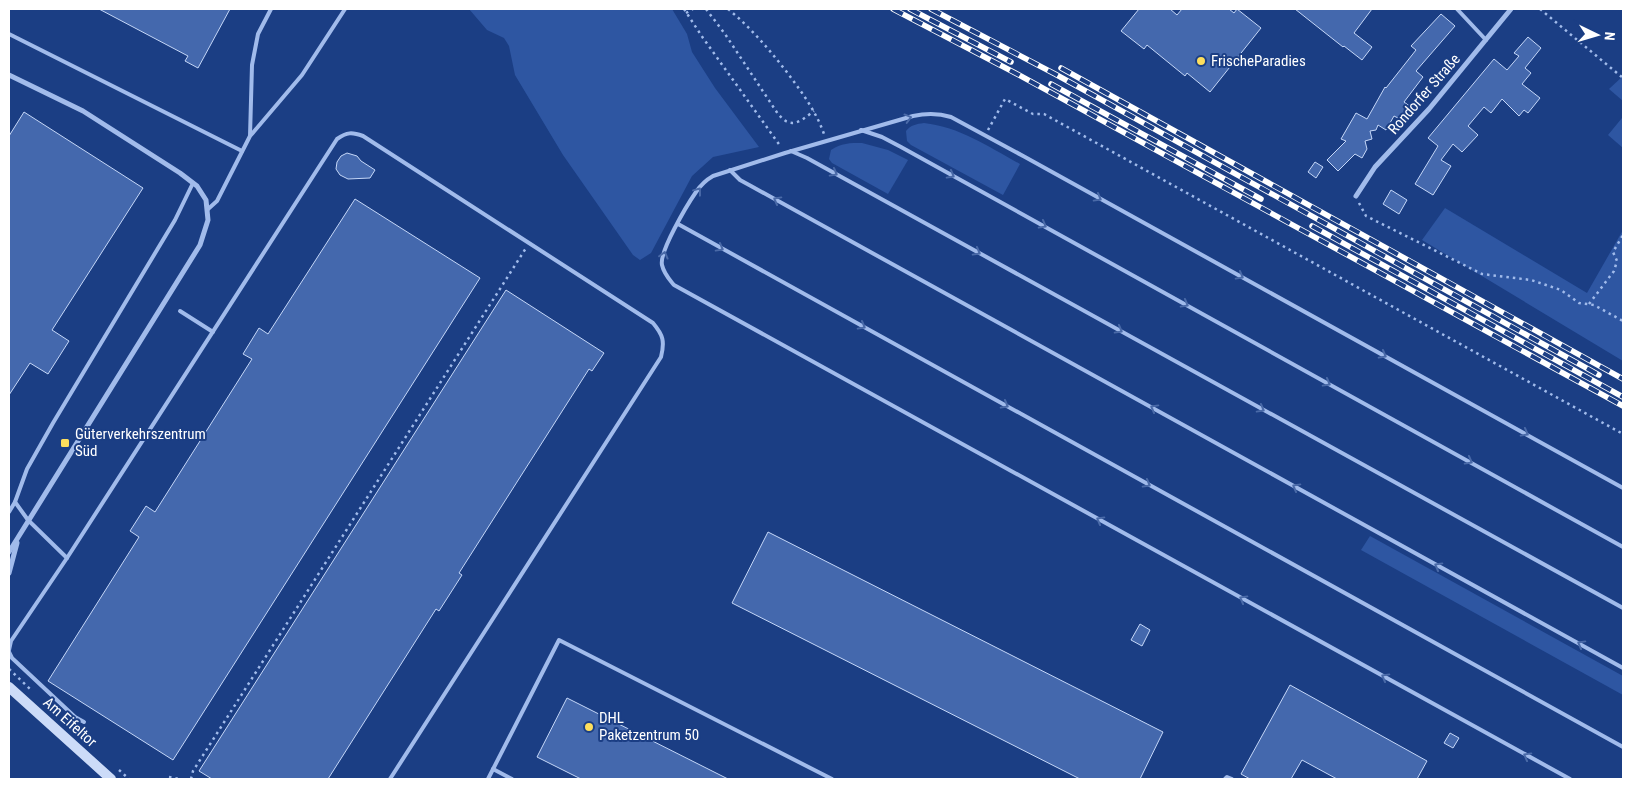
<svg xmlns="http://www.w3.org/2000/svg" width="1632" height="788" font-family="'Roboto Condensed',sans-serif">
<rect width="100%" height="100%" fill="#1b3e84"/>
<g fill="#2e56a2">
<polygon points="469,9 672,9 687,34 692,52 715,88 759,147 713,157 692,176 651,253 640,260 633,255 563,155 515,75 509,46 504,38 487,30"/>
<polygon points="1623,76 1623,101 1609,89"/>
<polygon points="1622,118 1623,120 1623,148 1608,135"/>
<path d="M924 123C960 127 989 147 1020 164L1003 195 911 145 907 141 906 131C911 125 916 124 924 123Z"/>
<path d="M862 143 888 150 908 160 888 194 832 163 829 159 831 150C841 143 850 143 862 143Z"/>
<polygon points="1445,208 1587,293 1623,230 1623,361 1422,240"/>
<polygon points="1370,536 1623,676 1623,695 1361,550"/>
</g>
<g fill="#4468ad" stroke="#c5d7f8">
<polygon points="99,9 230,9 198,68 185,61 188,56"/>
<polygon points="1139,9 1170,9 1177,15 1182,9 1229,9 1234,13 1237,9 1261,28 1210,92 1187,73 1185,76 1147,45 1144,49 1121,31"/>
<polygon points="1295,9 1372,9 1354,33 1372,47 1362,60 1344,46 1343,47"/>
<polygon points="1441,14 1455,26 1416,71 1423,77 1404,102 1411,107 1404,121 1394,116 1386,130 1378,125 1376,130 1370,131 1372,139 1365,141 1367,149 1362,158 1355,154 1338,171 1327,160 1346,141 1341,139 1356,113 1367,119 1385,87 1386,88 1416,50 1411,46"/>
<polygon points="1528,37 1541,48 1525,68 1531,73 1522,84 1540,98 1528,113 1524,110 1519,116 1502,99 1491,113 1484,107 1468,126 1478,135 1462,152 1453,144 1441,160 1451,166 1433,195 1415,184 1438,146 1428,138 1494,59 1507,70 1519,56 1514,53"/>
<polygon points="24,112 143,188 52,330 69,341 48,374 30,363 9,395 9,136"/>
<polygon points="347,153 357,156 361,161 375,170 370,178 348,179 340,175 336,169 337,162 341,156"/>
<polygon points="1315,162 1323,167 1316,178 1308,172"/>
<polygon points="1391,190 1407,200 1399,214 1383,204"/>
<polygon points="355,199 480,278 173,760 48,681 139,537 130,531 146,506 155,512 252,359 243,354 259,328 268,334"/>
<polygon points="506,290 604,353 592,371 589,369 459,573 462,575 439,611 436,609 328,779 212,779 199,771"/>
<polygon points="768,532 1163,732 1140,779 1080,779 732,603"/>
<polygon points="1140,624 1150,630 1142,646 1131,640"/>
<polygon points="1290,685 1427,761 1417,779 1337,779 1302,760 1291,779 1250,779 1241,774"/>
<polygon points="567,698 728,779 581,779 537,757"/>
<polygon points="1450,733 1459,738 1453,748 1444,743"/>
</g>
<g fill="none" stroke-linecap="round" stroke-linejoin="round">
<g stroke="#a1bbeb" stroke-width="2.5" stroke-dasharray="2.5 4" stroke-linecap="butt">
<polyline points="684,9 703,38 781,147"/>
<path d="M706 9 725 34 778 114C781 117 784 121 788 122 797 126 807 116 814 111"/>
<path d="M728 9C750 27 768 48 786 71 801 91 816 111 824 134"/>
<polyline points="1540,9 1623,78"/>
<polyline points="686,13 693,9"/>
<polyline points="988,130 1005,99 1033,114 1044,114 1623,434"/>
<polyline points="1359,203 1366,216 1482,274 1531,280 1561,290 1579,303 1594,305 1623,321"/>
<polyline points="1589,304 1614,271 1617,261 1613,252 1623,235"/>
<polyline points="9,669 30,689"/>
<polyline points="119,770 129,779"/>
<polyline points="169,777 180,779"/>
<polyline points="191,779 193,771 526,248"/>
</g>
<g stroke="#a1bbeb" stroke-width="4">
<polyline points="1457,9 1486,40"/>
<polyline points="9,34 242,151"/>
<polyline points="861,130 882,137 901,147 1623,547"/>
<polyline points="251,135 302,75 345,9"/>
<polyline points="791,151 807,158 1623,608"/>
<polyline points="730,170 740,180 751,186 1623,668"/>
<polyline points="207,210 217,201 250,136 252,65 258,34 271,9"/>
<polyline points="678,224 1623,747"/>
<polyline points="180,311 213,332"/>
<polyline points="9,512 15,502"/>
<polyline points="67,558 28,520 15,502 27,469 53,423 175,220 193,183"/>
<path d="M9 650 11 641 67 558 337 139C347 132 352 132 363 136L653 323C663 335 665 341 661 357L390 779"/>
<polyline points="9,652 12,658 75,717 84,722"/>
<polyline points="493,769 512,779"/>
<polyline points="488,779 559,640 832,779"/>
<polyline points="1225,779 1227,777 1232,779"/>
<path d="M1570 779 674 285C669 279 664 274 662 265 659 252 687 205 696 192 700 186 706 180 713 176L785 153 913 116C927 113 938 113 951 117L1025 157 1623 488"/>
</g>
<g stroke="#a1bbeb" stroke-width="5">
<polyline points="9,75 83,111 180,173 197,186 206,200 208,220 200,245 9,552"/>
<polyline points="1356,196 1375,167 1429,109 1511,9"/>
<polyline points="9,573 17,543"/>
</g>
<polyline stroke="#ccdbf8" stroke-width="10" points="9,687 111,779"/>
<g stroke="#fff" stroke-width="5.5">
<g id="rail">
<polyline points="893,9 1019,75 1623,406"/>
<polyline points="910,9 1011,62"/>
<polyline points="931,9 1055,74 1599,375"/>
<polyline points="1061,68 1623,379"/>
<polyline points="1051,84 1261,199"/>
<polyline points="1312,226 1623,397"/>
</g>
</g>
<use href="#rail" stroke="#1b3e84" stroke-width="4" stroke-dasharray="11" stroke-linecap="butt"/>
</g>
<defs><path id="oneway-chevron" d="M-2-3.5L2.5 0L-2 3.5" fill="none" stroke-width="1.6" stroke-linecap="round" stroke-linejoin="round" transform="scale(1.25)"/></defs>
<g stroke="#4a6aa8">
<use href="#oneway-chevron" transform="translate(908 118) rotate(-15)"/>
<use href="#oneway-chevron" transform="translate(834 173) rotate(29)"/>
<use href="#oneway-chevron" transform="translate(951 175) rotate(29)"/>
<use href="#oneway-chevron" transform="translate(698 191) rotate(-53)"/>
<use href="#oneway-chevron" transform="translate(1098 198) rotate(29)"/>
<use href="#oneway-chevron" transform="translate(777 200) rotate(-151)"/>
<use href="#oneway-chevron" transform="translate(1043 225) rotate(29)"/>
<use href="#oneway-chevron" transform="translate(720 248) rotate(29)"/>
<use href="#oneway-chevron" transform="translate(977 252) rotate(29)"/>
<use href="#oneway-chevron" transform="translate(664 255) rotate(-75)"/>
<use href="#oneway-chevron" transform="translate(1240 276) rotate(29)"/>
<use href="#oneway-chevron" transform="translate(1185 304) rotate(29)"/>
<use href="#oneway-chevron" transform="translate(862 326) rotate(29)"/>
<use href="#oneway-chevron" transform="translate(1119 330) rotate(29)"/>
<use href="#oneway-chevron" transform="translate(1383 355) rotate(29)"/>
<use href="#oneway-chevron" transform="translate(1327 383) rotate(29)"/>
<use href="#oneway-chevron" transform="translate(1005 405) rotate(29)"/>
<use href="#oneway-chevron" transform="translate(1154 408) rotate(-151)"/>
<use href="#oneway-chevron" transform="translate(1261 409) rotate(29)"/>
<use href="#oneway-chevron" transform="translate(1525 433) rotate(29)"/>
<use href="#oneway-chevron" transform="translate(1469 461) rotate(29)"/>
<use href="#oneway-chevron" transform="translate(1147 484) rotate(29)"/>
<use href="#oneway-chevron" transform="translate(1296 487) rotate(-151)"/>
<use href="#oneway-chevron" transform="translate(1100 520) rotate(-151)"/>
<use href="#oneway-chevron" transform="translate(1438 566) rotate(-151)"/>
<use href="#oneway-chevron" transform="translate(1243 599) rotate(-151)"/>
<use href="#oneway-chevron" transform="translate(1581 644) rotate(-151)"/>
<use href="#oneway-chevron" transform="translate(1385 677) rotate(-151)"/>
<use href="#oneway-chevron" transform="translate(1527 756) rotate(-151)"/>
</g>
<g fill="#fdde5d" stroke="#1b3e84" stroke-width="2">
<circle cx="1201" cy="61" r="5"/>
<rect x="60" y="438" width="10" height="10" rx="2.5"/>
<circle cx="589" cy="727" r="5"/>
</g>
<g text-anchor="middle" stroke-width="4" stroke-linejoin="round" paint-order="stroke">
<g font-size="15" fill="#fff" stroke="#1b3e84" text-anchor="start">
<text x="1211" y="66">FrischeParadies</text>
<text x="75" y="439">Güterverkehrszentrum<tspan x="75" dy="17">Süd</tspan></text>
<text x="599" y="723">DHL<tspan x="599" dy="17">Paketzentrum 50</tspan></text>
</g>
<g font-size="15" fill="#fff" stroke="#1b3e84">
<text transform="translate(1424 94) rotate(-49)" y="5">Rondorfer Straße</text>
<text transform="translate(70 722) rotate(42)" y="5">Am Eifeltor</text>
</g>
</g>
<rect width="1632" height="788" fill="none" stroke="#ffffff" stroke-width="20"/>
<g transform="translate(1597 35) rotate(95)" stroke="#1b3e84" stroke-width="4" paint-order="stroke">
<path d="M0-4L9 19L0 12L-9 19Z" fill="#ffffff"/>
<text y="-8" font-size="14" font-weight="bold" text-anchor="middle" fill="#ffffff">N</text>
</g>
</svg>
